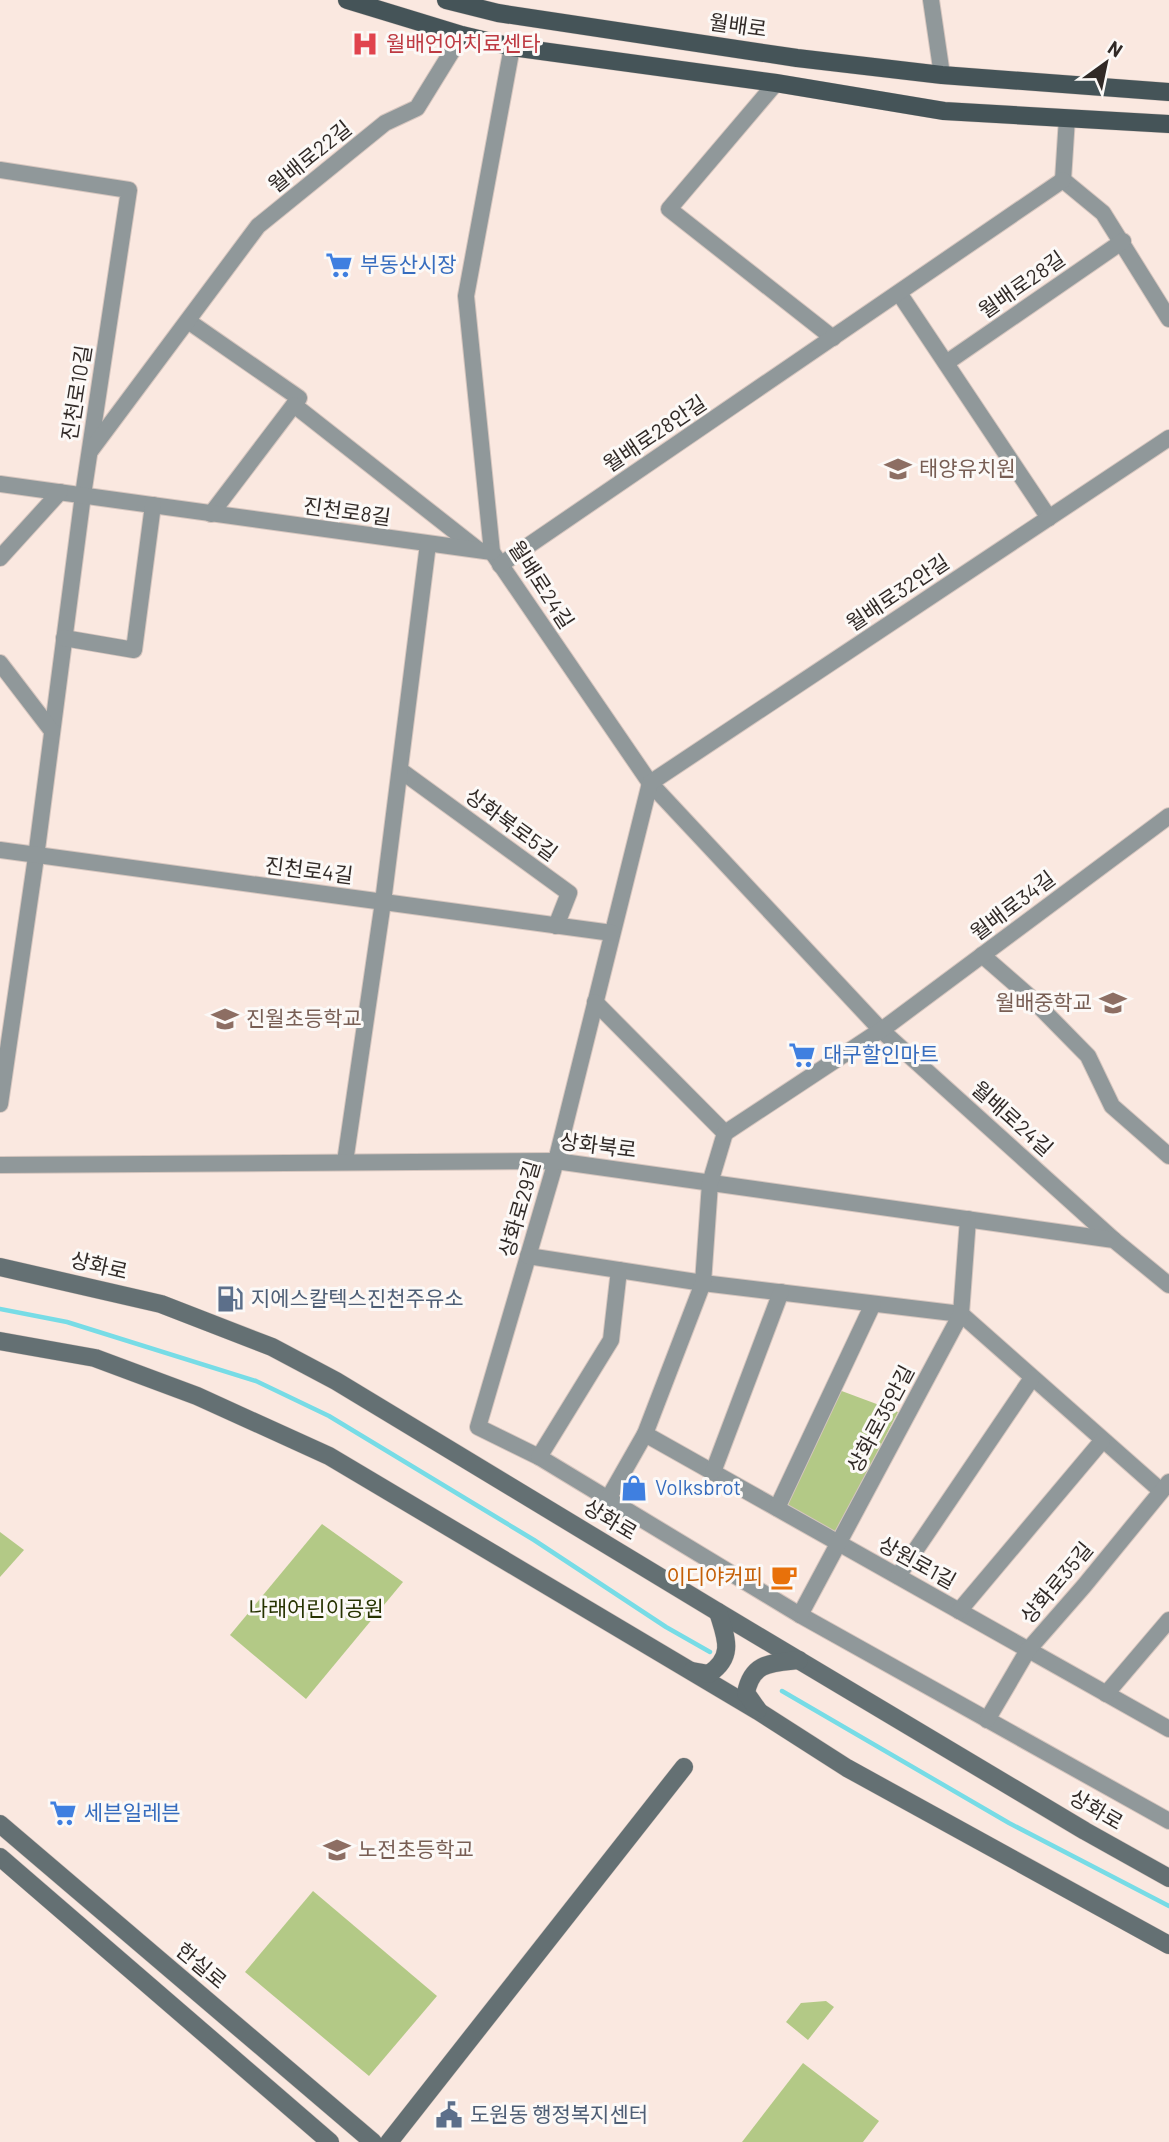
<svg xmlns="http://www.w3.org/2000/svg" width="1169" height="2142" font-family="Barlow,'Noto Sans KR',sans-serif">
<rect width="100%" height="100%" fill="#fae8e0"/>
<g fill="#b3c986">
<polygon points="839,1390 898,1412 836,1532 785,1505"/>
<polygon points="322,1524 403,1582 306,1699 230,1635"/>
<polygon points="0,1532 24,1550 0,1577"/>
<polygon points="313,1891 437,1996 369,2076 245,1972"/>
<polygon points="826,2001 834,2007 808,2040 786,2022 801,2003"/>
<polygon points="803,2063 879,2121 863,2142 742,2142"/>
</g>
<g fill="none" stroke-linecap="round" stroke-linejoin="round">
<g stroke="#77dce6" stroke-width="4.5">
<polyline points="0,1309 67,1322 256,1381 329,1416 534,1540 666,1627 710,1652"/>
<polyline points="782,1691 1009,1823 1169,1906"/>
</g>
<g stroke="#d6c6bf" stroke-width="18">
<g id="street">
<polyline points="931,0 942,75"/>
<polyline points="512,47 466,296 492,552 650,783 881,1030 1114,1240"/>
<polyline points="776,83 669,209 833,338"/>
<polyline points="0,170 129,190 83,495 36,857 0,1104"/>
<polyline points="1063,180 1103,213 1169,319"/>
<polyline points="1063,180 1067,118"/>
<polyline points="899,293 1049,518"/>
<polyline points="188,321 299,398 211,514"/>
<polyline points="946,363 1123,241"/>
<polyline points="294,405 476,548"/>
<polyline points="1169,438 650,783 556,1161 478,1427 539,1457 800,1615 1169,1821"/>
<polyline points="91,450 258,226 385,123 417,108 462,35"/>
<polyline points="0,484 492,552"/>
<polyline points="0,558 60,492"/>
<polyline points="500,565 1063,180"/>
<polyline points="64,638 134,650 153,505"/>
<polyline points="0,663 52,731"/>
<polyline points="400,770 569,893 556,926"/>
<polyline points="0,850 612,933"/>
<polyline points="982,955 1029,996 1088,1056 1112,1106 1169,1156"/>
<polyline points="595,1002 725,1133"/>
<polyline points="725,1133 887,1026 1169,816"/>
<polyline points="345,1162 383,902 428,544"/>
<polyline points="0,1165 556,1161 1114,1240 1169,1285"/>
<polyline points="528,1256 703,1283 961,1314 1160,1490"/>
<polyline points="645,1434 1169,1729"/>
<polyline points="539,1457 611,1340 619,1270"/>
<polyline points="713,1472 781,1292"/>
<polyline points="608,1499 645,1434 703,1283 710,1183 725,1133"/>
<polyline points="777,1508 873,1304"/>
<polyline points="898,1576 1032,1378"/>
<polyline points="959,1611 1102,1441"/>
<polyline points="800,1615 961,1314 968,1219"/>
<polyline points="1106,1694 1169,1620"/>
<polyline points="987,1720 1028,1650 1084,1586 1169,1482"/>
</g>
</g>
<g stroke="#d6c6bf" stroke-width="19">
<g id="secondary">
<polyline points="0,1267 161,1304 272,1347 336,1381 718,1612 1085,1831 1169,1878"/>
<polyline points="0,1341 95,1358 197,1396 329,1456 758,1711 847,1768 1169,1945"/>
<path d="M692 1671 709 1674C735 1656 726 1638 718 1612"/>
<path d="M758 1710 746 1693C752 1662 771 1663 799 1660"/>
<polyline points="0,1824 373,2142"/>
<polyline points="0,1857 330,2142"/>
<polyline points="389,2142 684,1767"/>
</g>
</g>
<g stroke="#d6c6bf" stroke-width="19">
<g id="primary">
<polyline points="347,0 462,35 512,47 776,83 944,111 1169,124"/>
<polyline points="446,0 498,13 797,58 942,75 1169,92"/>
</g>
</g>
<use href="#street" stroke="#90989a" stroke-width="16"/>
<use href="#secondary" stroke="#647073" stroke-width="18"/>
<use href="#primary" stroke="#455458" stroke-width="18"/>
</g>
<defs>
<g id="hospital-bare" transform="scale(2.1)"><path d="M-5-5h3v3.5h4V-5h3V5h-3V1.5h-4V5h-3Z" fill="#e0444e" stroke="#fcf9f7" stroke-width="2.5" paint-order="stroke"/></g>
<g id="supermarket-bare" transform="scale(2.1)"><path d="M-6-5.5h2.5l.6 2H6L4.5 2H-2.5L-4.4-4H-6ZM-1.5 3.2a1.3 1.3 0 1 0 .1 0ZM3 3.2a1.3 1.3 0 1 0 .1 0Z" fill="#3f7fe0" stroke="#fcf9f7" stroke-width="2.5" paint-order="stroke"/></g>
<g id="school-bare" transform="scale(2.1)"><path d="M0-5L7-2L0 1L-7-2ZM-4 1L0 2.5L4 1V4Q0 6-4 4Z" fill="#8d6e63" stroke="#fcf9f7" stroke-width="2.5" paint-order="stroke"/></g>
<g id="fuel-bare" transform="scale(2.1)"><path d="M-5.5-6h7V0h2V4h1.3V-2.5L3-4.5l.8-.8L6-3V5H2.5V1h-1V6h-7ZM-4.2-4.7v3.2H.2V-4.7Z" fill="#5c6f8a" stroke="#fcf9f7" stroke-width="2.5" paint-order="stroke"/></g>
<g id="shop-bare" transform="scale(2.1)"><path d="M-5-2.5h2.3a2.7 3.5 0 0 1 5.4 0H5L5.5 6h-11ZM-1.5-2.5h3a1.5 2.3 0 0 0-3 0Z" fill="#3f7fe0" stroke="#fcf9f7" stroke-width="2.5" paint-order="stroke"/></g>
<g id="cafe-bare" transform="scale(2.1)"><path d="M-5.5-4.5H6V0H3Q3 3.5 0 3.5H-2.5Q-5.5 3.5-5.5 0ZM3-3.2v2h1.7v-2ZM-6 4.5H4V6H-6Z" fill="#e8710a" stroke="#fcf9f7" stroke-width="2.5" paint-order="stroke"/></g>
<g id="civic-bare" transform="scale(2.1)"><path d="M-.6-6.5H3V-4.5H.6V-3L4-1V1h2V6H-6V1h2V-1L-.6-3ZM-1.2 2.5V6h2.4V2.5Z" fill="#5c6f8a" stroke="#fcf9f7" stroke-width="2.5" paint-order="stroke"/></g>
</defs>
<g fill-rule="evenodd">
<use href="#hospital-bare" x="365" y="44"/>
<use href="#supermarket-bare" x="339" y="265"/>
<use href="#school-bare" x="898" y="469"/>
<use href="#school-bare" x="1113" y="1003"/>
<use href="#school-bare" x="225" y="1019"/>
<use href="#supermarket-bare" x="802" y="1055"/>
<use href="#fuel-bare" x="230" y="1299"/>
<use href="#shop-bare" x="634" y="1488"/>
<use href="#cafe-bare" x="784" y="1577"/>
<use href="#supermarket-bare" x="63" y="1813"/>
<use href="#school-bare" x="337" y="1850"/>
<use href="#civic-bare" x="449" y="2115"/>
</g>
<g text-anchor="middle" stroke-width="6" stroke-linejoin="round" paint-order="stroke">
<g font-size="21" fill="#312a27" stroke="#fcf9f7">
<text transform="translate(738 26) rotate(8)" y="7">월배로</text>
<text transform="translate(310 157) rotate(-39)" y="7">월배로22길</text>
<text transform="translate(1022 285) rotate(-35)" y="7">월배로28길</text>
<text transform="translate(77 393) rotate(-81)" y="7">진천로10길</text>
<text transform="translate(655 434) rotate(-34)" y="7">월배로28안길</text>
<text transform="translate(347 512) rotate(8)" y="7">진천로8길</text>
<text transform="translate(541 585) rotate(57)" y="7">월배로24길</text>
<text transform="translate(898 593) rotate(-34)" y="7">월배로32안길</text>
<text transform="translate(511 825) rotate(36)" y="7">상화북로5길</text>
<text transform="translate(309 871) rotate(7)" y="7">진천로4길</text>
<text transform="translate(1013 906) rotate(-37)" y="7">월배로34길</text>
<text transform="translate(1012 1119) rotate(42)" y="7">월배로24길</text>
<text transform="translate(598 1146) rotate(7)" y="7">상화북로</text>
<text transform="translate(520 1209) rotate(-74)" y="7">상화로29길</text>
<text transform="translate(99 1266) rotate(13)" y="7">상화로</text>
<text transform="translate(881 1419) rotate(-62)" y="7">상화로35안길</text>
<text transform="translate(610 1520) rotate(31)" y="7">상화로</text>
<text transform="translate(917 1563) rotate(29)" y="7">상원로1길</text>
<text transform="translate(1057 1583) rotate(-50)" y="7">상화로35길</text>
<text transform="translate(1096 1810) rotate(30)" y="7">상화로</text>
<text transform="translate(201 1966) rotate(40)" y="7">한실로</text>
</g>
<g font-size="21" fill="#be3a42" stroke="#fcf9f7" text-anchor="start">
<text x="386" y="51">월배언어치료센타</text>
</g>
<g font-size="21" fill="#366cbe" stroke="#fcf9f7" text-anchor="start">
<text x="360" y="272">부동산시장</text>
<text x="823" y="1062">대구할인마트</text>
<text x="655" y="1495">Volksbrot</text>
<text x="84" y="1820">세븐일레븐</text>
</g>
<g font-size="21" fill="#785e54" stroke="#fcf9f7" text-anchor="start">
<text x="919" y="476">태양유치원</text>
<text x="1092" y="1010" text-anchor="end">월배중학교</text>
<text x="246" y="1026">진월초등학교</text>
<text x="358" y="1857">노전초등학교</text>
</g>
<g font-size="21" fill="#4e5e75" stroke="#fcf9f7" text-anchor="start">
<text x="251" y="1306">지에스칼텍스진천주유소</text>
<text x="470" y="2122">도원동 행정복지센터</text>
</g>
<g font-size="21" fill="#c56008" stroke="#fcf9f7" text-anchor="end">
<text x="763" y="1584">이디야커피</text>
</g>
<g font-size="21" fill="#263200" stroke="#fcf9f7">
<text x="316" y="1616">나래어린이공원</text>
</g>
</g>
<g transform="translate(1106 63) rotate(33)" stroke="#fcf9f7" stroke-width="5" paint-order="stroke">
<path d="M0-5L12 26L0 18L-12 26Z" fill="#312a27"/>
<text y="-10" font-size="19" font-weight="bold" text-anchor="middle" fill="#312a27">N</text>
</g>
</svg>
